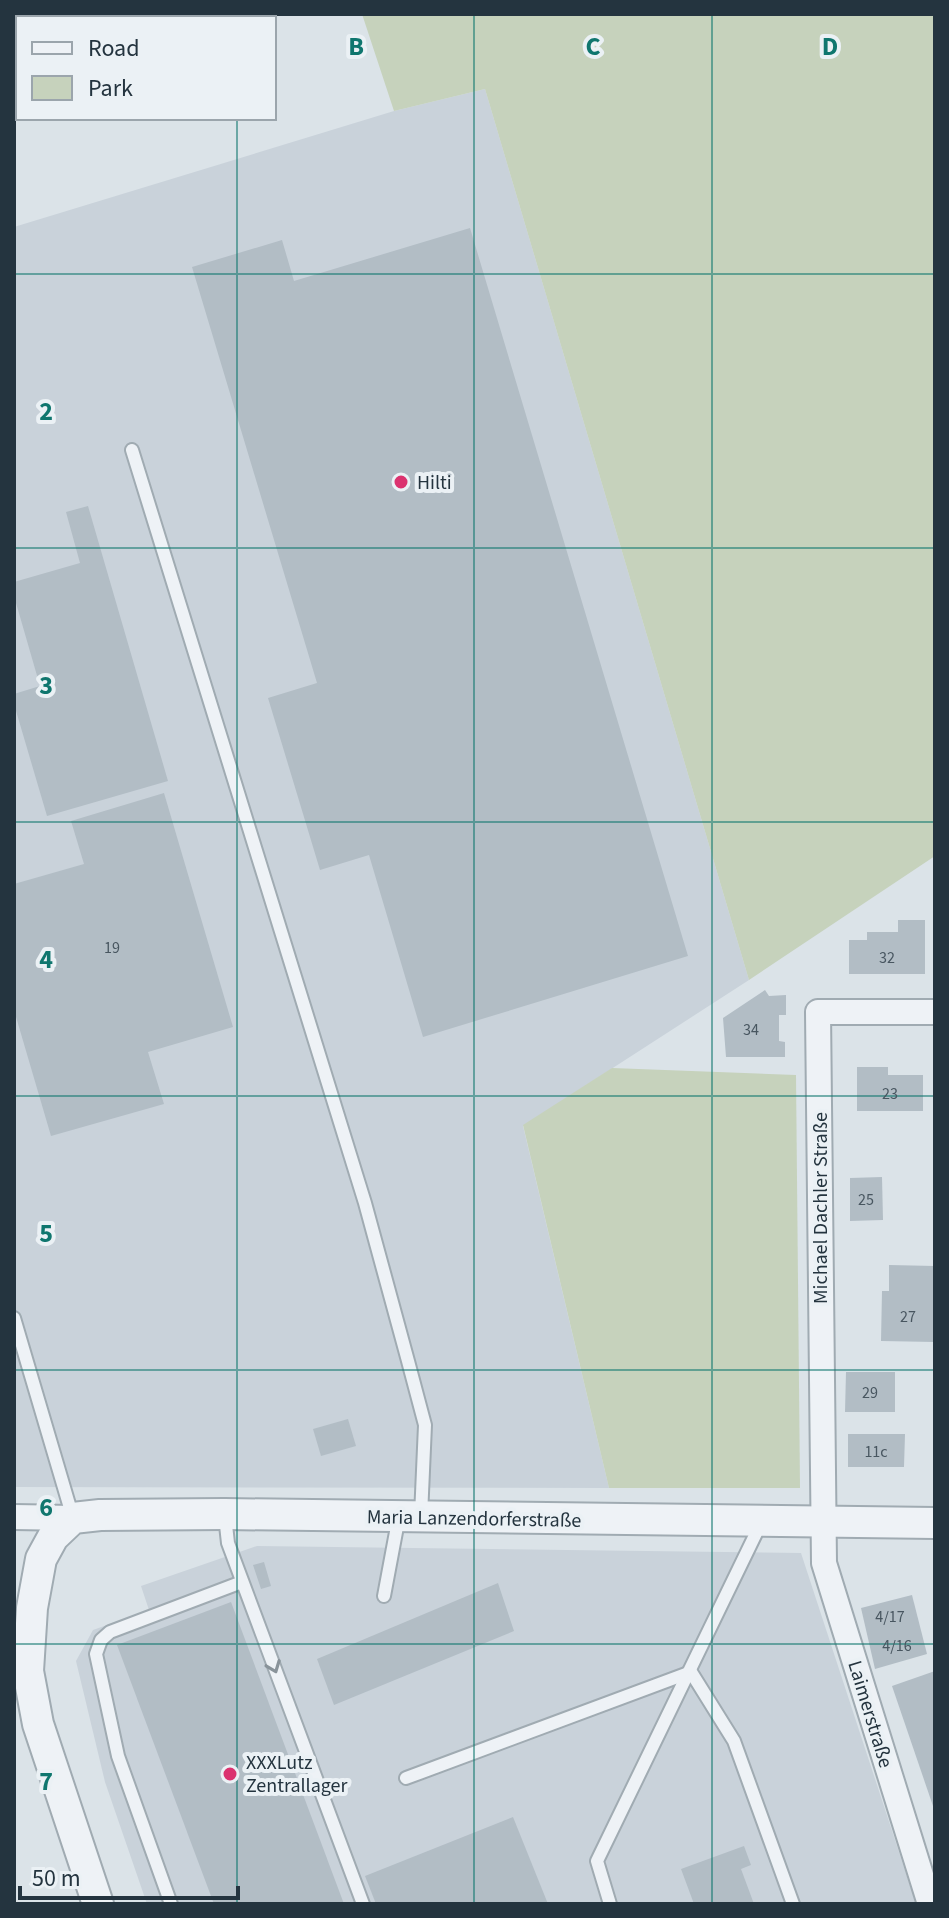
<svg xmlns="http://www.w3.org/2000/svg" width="949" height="1918" font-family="'Source Sans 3',sans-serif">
<rect width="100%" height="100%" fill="#dbe3e8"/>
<g fill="#c9d2da">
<polygon points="485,89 749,980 523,1126 609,1488 14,1487 14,227 394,111"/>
<polygon points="257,1546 801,1553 916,1904 147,1904 105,1782 76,1661 93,1630 149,1610 141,1586"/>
</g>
<g fill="#c6d2bc">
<polygon points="362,14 935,14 935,856 749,980 485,89 394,111"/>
<polygon points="612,1068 796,1075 800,1488 609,1488 523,1125"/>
</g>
<g fill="#b2bdc5">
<polygon points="470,228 688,956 423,1037 369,855 320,870 268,698 317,683 192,267 282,240 294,281"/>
<polygon points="88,506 168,781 47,816 14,704 14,694 40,686 14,596 14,582 80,563 66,512"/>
<polygon points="164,793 233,1027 148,1052 164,1104 51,1136 14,1010 14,884 84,864 71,821"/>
<polygon points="898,920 925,920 925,974 849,974 849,940 867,940 867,932 898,932"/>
<polygon points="765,990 769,996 786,995 786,1015 779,1015 779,1041 785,1042 785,1057 726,1057 723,1018"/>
<polygon points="857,1067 888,1067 888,1075 923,1075 923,1111 857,1111"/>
<polygon points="882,1177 883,1220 850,1221 850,1178"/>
<polygon points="889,1265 935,1266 935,1342 881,1341 882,1291 889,1291"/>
<polygon points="846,1372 895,1372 895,1412 845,1412"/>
<polygon points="348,1419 356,1446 321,1456 313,1429"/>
<polygon points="848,1434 905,1434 904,1467 848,1467"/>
<polygon points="264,1562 271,1586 261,1589 253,1565"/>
<polygon points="498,1583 514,1631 334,1705 317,1659"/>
<polygon points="912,1595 927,1654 875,1669 861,1608"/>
<polygon points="231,1602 344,1904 214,1904 117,1645"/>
<polygon points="935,1671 935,1809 934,1809 892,1686"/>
<polygon points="513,1817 548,1904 376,1904 365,1876"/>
<polygon points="744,1846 751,1865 741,1869 754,1904 694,1904 681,1869"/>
</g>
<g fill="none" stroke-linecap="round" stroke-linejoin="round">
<g stroke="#a0abb2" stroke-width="16">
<g id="service">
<polyline points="132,450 365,1203 408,1361 425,1425 421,1516"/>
<polyline points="14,1318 73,1518"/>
<polyline points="225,1516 228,1543 363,1904"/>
<polyline points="384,1596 399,1516"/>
<polyline points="406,1778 691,1672 734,1741 793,1904"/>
<polyline points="171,1904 118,1756 96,1654 101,1640 110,1632 242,1582"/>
<polyline points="610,1904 597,1861 762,1521"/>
</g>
</g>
<g stroke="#a0abb2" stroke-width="28">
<g id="minor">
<polyline points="14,1517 73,1518"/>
<polyline points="930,1904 824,1563 818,1012 935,1012"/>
</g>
</g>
<g stroke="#a0abb2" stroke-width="34">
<polyline id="tertiary" points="98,1904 38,1724 28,1671 32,1608 41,1559 53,1537 73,1518 100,1515 225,1514 935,1523"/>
</g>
<use href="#service" stroke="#eef2f6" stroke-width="12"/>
<use href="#minor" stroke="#eef2f6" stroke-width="24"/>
<use href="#tertiary" stroke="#eef2f6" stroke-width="30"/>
</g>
<defs><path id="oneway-chevron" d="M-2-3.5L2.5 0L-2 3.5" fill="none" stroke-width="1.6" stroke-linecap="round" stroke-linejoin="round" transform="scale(2)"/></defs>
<use stroke="#89939a" href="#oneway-chevron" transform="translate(274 1667) rotate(69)"/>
<path fill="none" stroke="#0f766e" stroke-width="2" stroke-opacity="0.55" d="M237 14V18M474 14V1904M712 14V1904M237 118V1904M14 274H935M14 548H935M14 822H935M14 1096H935M14 1370H935M14 1644H935"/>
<g fill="#db326f" stroke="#ebf1f5" stroke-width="3">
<circle cx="401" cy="482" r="8"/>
<circle cx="230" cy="1774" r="8"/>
</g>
<g text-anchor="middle" stroke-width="8" stroke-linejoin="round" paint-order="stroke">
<g font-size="16" fill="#485660">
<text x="112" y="953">19</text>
<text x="887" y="963">32</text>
<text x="751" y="1035">34</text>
<text x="890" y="1099">23</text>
<text x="866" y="1205">25</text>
<text x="908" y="1322">27</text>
<text x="870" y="1398">29</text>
<text x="876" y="1457">11c</text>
<text x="890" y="1622">4/17</text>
<text x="897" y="1651">4/16</text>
</g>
<g font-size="20" fill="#24343f" stroke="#ebf1f5" text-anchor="start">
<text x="417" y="489">Hilti</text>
<text x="246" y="1769">XXXLutz<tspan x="246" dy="23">Zentrallager</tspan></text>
</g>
<g font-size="20" fill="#24343f" stroke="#ebf1f5">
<text transform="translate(820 1208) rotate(-90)" y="7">Michael Dachler Straße</text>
<text transform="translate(474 1518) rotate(1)" y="7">Maria Lanzendorferstraße</text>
<text transform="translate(871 1714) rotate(73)" y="7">Laimerstraße</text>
</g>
</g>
<g font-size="26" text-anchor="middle" font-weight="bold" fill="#0f766e" stroke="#ebf1f5" stroke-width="8" stroke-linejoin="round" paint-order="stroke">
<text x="356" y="55">B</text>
<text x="593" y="55">C</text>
<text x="830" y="55">D</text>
<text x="46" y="420">2</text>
<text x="46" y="694">3</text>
<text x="46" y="968">4</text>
<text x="46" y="1242">5</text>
<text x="46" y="1516">6</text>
<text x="46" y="1790">7</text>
</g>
<rect width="949" height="1918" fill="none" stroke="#24343f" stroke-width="32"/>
<rect x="16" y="16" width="260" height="104" fill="#ebf1f5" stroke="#9ba5ac" stroke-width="2"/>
<rect x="32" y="42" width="40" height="12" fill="#eef2f6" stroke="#9ba5ac" stroke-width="2"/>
<text x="88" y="56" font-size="24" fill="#24343f">Road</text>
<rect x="32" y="76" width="40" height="24" fill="#c6d2bc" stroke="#9ba5ac" stroke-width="2"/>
<text x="88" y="96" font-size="24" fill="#24343f">Park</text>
<path d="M20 1886v12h218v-12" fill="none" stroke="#24343f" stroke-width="4"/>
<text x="32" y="1886" font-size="24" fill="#24343f" stroke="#ebf1f5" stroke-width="6" paint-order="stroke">50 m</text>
</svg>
